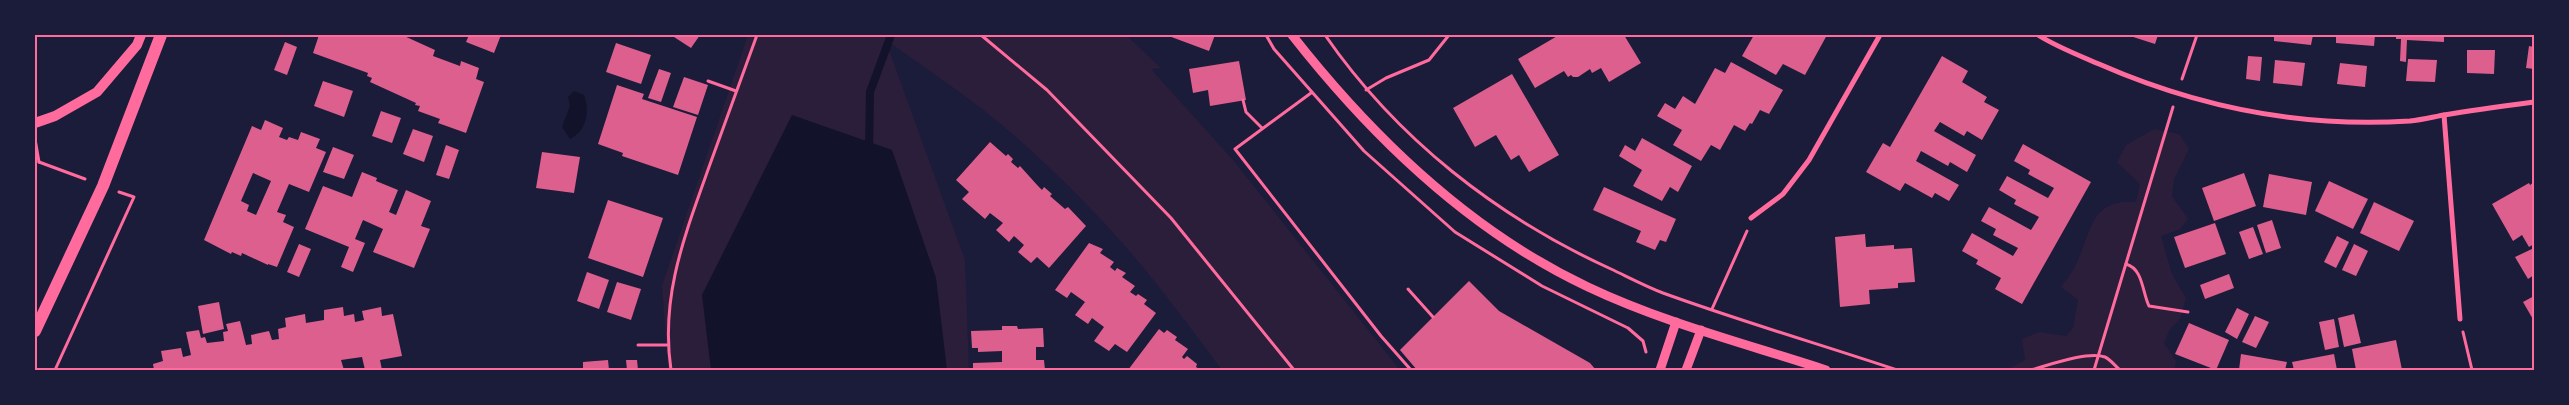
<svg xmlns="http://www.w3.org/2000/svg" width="2569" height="405" font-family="'Noto Serif',serif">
<rect width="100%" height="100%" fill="#1b1b3a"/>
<g fill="#2a1e3b">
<path d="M748 35H1126L1161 68 1151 69 1233 160 1400 370H1222C1188 325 1154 278 1116 236 1085 201 1051 168 1016 137 975 101 929 71 885 39L965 260 969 370H668L662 286Z"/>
<path d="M2154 129 2179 134 2189 149 2174 180 2172 196 2188 219 2180 229 2161 236 2172 274 2186 298 2180 319 2170 329 2164 343 2176 361 2175 370H1986V368H2010L2025 360 2022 339 2039 332 2066 336 2073 328 2078 300 2061 287C2065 281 2071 275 2074 268 2092 236 2087 198 2136 202L2140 184 2117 162 2126 145Z"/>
</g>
<g fill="#12122b">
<path d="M574 91 584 95C590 111 587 131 570 139L562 127 570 106 568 97Z"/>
<polygon points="792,115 892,150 936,278 947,370 711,370 702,295"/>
</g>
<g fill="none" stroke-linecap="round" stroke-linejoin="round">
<polyline stroke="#12122b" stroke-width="8" points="869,152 870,92 891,35"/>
</g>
<g fill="#dd5f8e" fill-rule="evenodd">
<polygon points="319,35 402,35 435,50 433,56 460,66 461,61 479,68 476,79 484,82 466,133 438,123 440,119 418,111 420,106 415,105 416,103 370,82 372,78 367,76 368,73 313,53"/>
<polygon points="469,35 501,35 494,53 466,42"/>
<polygon points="676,35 700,35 691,48 674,37"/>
<polygon points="1166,35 1215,35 1209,51"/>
<polygon points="1559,35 1624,35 1641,63 1609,82 1601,68 1592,73 1590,69 1578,77 1573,77 1571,75 1568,77 1564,71 1535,88 1518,59"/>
<polygon points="1754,35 1827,35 1805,75 1783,64 1776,75 1742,56"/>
<polygon points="2127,35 2158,35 2155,44"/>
<polygon points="2274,35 2313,35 2311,45 2274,41"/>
<polygon points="2336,35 2375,35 2374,46 2336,43"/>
<polygon points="2396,35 2444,35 2444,42 2407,40 2406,62 2400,61 2401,39 2396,39"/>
<polygon points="285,42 297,47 287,75 274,70"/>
<polygon points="616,43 651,55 641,84 606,72"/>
<polygon points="2529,46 2534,47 2534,69 2526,68"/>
<polygon points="2467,50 2495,50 2494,74 2467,73"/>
<polygon points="1942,56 1968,71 1962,82 1987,97 1984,102 1999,110 1982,140 1967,131 1964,136 1940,122 1934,131 1976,155 1967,172 1950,162 1948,166 1921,151 1916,161 1959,185 1949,201 1935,193 1932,198 1905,183 1900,191 1866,172 1883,143 1890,147"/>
<polygon points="2248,56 2262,57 2260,81 2246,79"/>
<polygon points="2408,59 2437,60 2435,82 2406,81"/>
<polygon points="2275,60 2305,63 2302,86 2273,83"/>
<polygon points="1239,61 1246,100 1210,106 1208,90 1193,93 1189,69"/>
<polygon points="1731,62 1783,90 1769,114 1760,110 1752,124 1750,123 1745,131 1734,125 1720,150 1711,145 1701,161 1673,145 1682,130 1657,116 1665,103 1675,109 1683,96 1695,104 1715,68 1725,73"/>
<polygon points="2340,63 2367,66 2365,87 2337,84"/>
<polygon points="659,69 671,73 661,102 648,98"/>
<polygon points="1512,74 1559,155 1529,172 1519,155 1511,160 1496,135 1475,147 1453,108"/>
<polygon points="684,77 708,85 698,115 673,107"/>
<polygon points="323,81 353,91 344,117 314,106"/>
<polygon points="617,85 644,94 642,99 697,117 678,175 622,156 623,153 598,144"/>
<polygon points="381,111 401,118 392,143 372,136"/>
<path d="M265 120 283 128 279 137 287 140 289 137 298 140 301 132 320 139 316 148 326 152 309 192 289 184 277 212 286 215 283 222 294 227 277 267 268 264V265L242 253 241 256 232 252 231 254 204 240 252 126 261 130ZM253 173 271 181 256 215 247 211 249 205 241 201Z"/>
<polygon points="413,129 433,136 424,162 403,154"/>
<polygon points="1642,138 1692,166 1678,192 1670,187 1662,201 1633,186 1642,170 1619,156 1625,145 1635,151"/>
<polygon points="990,142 1006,156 1008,154 1013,159 1011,162 1018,168 1020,166 1038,186 1042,190 1044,187 1052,194 1050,196 1065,209 1068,207 1086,226 1049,268 1037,257 1031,263 1018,252 1024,245 1014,236 1009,242 996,230 1003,223 990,213 985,219 962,199 969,192 956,180"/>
<polygon points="2023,144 2091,182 2022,304 1995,289 2001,278 1976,264 1978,260 1962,251 1972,233 2013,256 2018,248 1993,235 1996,229 1981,221 1989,207 2031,230 2039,217 2014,204 2016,200 1999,190 2007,176 2048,198 2054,188 2028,174 2030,170 2014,161"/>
<polygon points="446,145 459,150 449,179 436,175"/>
<polygon points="333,147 354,155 344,179 323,172"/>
<polygon points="542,152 580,157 574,193 536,188"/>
<polygon points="362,172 377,178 376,181 398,190 389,212 396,215 406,190 431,201 421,226 430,229 414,268 373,252 383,229 363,220 355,239 365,243 353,272 341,267 349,247 305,229 323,186 352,197"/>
<polygon points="2244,173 2256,206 2214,221 2202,188"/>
<polygon points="2269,174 2312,182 2306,215 2263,207"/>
<polygon points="2329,181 2368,199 2353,229 2315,211"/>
<polygon points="2534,182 2534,244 2529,247 2522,235 2513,241 2492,204 2529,183 2530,185"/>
<polygon points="1604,187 1676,219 1666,242 1660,240 1655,250 1636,242 1641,231 1593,210"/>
<polygon points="608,200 663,218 643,277 588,258"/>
<polygon points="2374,202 2414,221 2399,251 2360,233"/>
<polygon points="2272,220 2281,248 2266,253 2257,225"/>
<polygon points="2215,223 2226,254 2185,268 2174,237"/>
<polygon points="2253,227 2263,254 2249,259 2239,232"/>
<polygon points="1865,234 1866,247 1894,245 1894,249 1912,248 1915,282 1898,283 1898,288 1869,290 1870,304 1840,307 1835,237"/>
<polygon points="2337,236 2349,242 2336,268 2324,262"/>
<polygon points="1089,243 1103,249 1100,253 1114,262 1110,267 1115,271 1117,268 1126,273 1122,277 1135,286 1130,292 1136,296 1138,294 1147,300 1144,304 1156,313 1127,352 1115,344 1109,351 1094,341 1104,327 1092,318 1088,324 1075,315 1085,302 1071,292 1067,298 1055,290"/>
<polygon points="299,244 311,249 299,277 287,272"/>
<polygon points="2354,244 2368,251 2356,276 2342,270"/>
<polygon points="2534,248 2534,275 2528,279 2515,257"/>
<polygon points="587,272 609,280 599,309 577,301"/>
<polygon points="2229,274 2234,288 2205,299 2200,285"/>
<polygon points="1469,281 1499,311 1590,363 1596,370 1417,370 1400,350"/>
<polygon points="617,282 641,289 631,320 607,312"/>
<polygon points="2534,296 2534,321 2523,302"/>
<polygon points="219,302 224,329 203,334 198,306"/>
<polygon points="343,307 344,316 354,314 355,322 364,320 362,311 381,307 382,316 393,314 402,356 380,360 382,370 365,370 362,357 341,360 344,370 308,370 307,368 292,370 154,370 153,364 163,361 161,351 181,348 183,357 191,355 186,332 199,330 201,338 205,337 207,343 224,341 223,332 228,331 226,324 240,321 246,345 252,344 251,335 269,331 272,340 279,339 278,329 286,327 285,318 305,314 306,323 324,320 324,310"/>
<polygon points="2237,308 2249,314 2237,339 2225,332"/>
<polygon points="2354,314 2361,343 2344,347 2338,318"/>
<polygon points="2255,316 2269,322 2256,348 2242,342"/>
<polygon points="2334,319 2339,347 2325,350 2319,322"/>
<polygon points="2189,323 2229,340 2216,370 2175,354"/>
<polygon points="1002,326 1017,326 1018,329 1043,328 1044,347 1036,347 1036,360 1044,360 1045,370 973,370 973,363 1002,362 1002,351 978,352 978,348 972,348 971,331 1002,330"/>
<polygon points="1159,329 1164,333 1167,330 1177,337 1175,340 1188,349 1182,357 1184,359 1187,356 1197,364 1196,367 1201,370 1128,370"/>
<polygon points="2396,340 2402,370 2356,370 2352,349"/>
<polygon points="2241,354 2287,362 2285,370 2239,370"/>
<polygon points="2334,354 2337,370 2294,370 2292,362"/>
<polygon points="608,360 609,370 583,370 583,362"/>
<polygon points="626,360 637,360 638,370 627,370"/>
</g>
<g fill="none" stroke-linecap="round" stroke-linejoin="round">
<g stroke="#ff6b9d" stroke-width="3">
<polyline points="981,35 1047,90 1171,218 1294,370"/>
<polyline points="1266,35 1274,49 1364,151 1455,232 1542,286 1628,328 1643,341 1646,352"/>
<path d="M1325 35C1397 139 1497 217 1611 269 1628 277 1645 286 1663 293 1740 321 1819 344 1897 370"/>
<polyline points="2182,79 2197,35"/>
<polyline points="708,81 736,91"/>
<polyline points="1366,90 1386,78 1429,60 1449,35"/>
<polyline points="1311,93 1235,149 1381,336 1411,370"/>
<polyline points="1243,100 1246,112 1262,128"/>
<polyline points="35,139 39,162"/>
<polyline points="39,162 85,179"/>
<path d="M2126 264C2143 269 2142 291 2149 306L2188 312"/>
<polyline points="1408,289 1433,317"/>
<polyline points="1712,309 1747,231"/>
<polyline points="2463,332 2472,370"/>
<polyline points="638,345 667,345"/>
<polyline points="55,370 134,197 119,192"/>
<path d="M671 370C660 296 685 235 709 167 725 123 741 79 757 35"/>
<path d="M2031 370C2049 365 2087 351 2105 357 2110 359 2115 366 2120 370"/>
<polyline points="2094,370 2173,107"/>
</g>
<g stroke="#ff6b9d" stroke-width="5">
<path d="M2038 35C2057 47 2078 55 2099 64 2197 107 2303 128 2410 121 2421 120 2433 117 2444 115 2474 110 2504 106 2534 102"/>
<polyline points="2444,115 2460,319"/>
<polyline points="1751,218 1783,194 1809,160 1880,35"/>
</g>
<g stroke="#ff6b9d" stroke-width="9">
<path d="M1292 35C1372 137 1469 231 1588 287 1664 323 1747 344 1826 370"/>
<polyline points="1660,370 1676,322"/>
<polyline points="1686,370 1701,330"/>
</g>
<polyline stroke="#ff6b9d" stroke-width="10" points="35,123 55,116 97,92 137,45 141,35"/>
<polyline stroke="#ff6b9d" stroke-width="12" points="35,331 103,186 161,35"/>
</g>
<rect width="2569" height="405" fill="none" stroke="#1b1b3a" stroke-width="72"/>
<rect x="36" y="36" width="2497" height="333" fill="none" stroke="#ff6b9d" stroke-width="2"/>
</svg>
